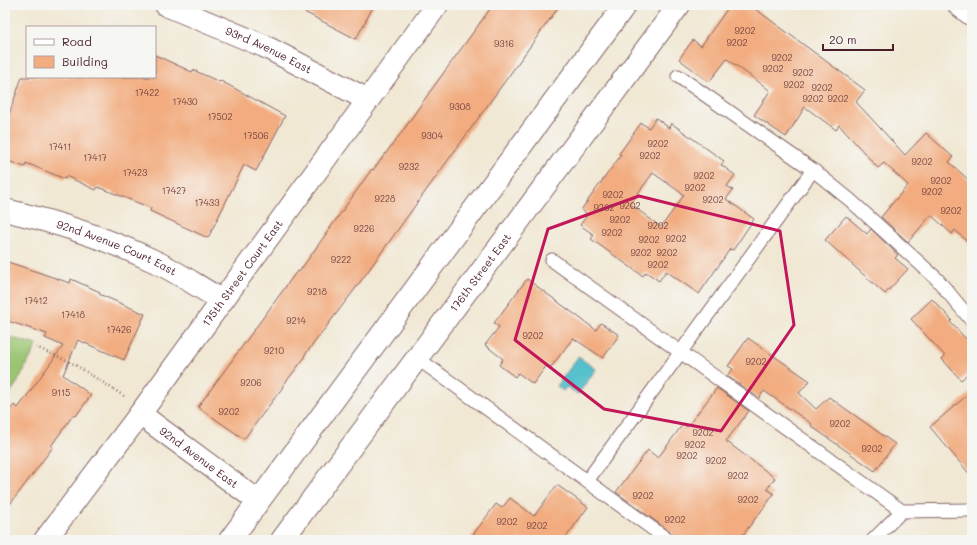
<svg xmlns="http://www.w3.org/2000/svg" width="977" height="545" font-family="Mali,sans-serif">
<rect width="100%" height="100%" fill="#f6f6f2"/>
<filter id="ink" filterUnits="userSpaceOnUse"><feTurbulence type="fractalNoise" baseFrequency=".025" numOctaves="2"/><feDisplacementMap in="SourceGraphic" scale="8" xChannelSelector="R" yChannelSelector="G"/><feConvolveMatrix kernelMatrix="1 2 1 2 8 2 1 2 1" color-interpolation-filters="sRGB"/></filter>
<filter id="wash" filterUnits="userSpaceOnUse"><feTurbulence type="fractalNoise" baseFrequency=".012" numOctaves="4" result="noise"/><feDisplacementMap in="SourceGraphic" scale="16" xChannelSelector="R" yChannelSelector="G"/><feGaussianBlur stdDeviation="0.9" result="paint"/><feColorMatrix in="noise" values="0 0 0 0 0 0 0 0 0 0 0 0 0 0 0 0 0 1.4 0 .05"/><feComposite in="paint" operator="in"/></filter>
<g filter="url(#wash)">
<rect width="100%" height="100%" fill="#f1e8d4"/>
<polygon fill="#9ac471" stroke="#72724e" points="5,336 37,345 17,383 5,400"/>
<polygon fill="#54c1cc" stroke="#4f707c" points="578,357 596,369 578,394 567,387 563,391 557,386"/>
<g id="blocks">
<g fill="#f2ac7f" fill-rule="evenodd">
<polygon points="291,5 374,5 356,39"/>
<polygon points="493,5 560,5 355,289 304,356 305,357 282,387 283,387 244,439 198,407 297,271 299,272 372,169 373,170 402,132 429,93"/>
<polygon points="730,5 750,5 865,90 856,102 905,155 926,133 953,157 949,162 972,183 972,246 955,230 952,234 931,215 908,242 881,217 908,185 884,163 878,168 839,125 836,130 805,107 786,137 754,115 770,91 763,85 727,59 709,82 679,59 693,40 701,46"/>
<polygon points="155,55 192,72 193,70 220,82 221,81 285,116 256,171 244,165 208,238 150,211 151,208 98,187 96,190 66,176 65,179 26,163 25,167 5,160 5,126 22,77 155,77"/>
<path d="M656 118 669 128 671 123 724 161 721 165 735 175 727 186 733 190 726 199 754 219 733 250 730 249 699 294 666 271 659 281 646 272 643 276 591 239 594 235 580 225 588 214 581 210 621 155 619 154 641 123 649 128ZM653 173 684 195 661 227 630 204Z"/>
<polygon points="846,216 867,234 871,229 898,255 895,258 908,269 885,294 825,240"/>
<polygon points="5,261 70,283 71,279 100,292 99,294 145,314 124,360 78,340 63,375 91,395 76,416 74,414 51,446 53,447 5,511 5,416 14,405 18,408 63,346 45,338 47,334 5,320"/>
<polygon points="527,279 596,330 601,323 619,335 603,358 573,338 551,367 547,365 533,384 518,373 515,377 499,365 503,359 485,345 499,327 494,323"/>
<polygon points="932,299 952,320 950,322 972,345 972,370 961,380 942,359 945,356 911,319"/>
<polygon points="748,338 810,381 799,393 816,409 829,397 895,444 875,471 811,426 812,424 764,391 759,398 727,376 733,369 728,366"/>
<polygon points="717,388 749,411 726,441 775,478 767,489 774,494 739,540 676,540 673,534 616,492 648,450 658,458 683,424 687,427"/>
<polygon points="972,391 972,477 930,427"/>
<polygon points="557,485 588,507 564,540 469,540 496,504 502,508 510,498 534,516"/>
</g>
</g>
</g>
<g filter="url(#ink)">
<use href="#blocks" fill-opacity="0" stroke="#846566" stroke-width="1"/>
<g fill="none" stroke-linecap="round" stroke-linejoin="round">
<g stroke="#846566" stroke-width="15">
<g id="lane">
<polyline points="678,76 813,170"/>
<polyline points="552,260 902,511"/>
<polyline points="417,358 668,540"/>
<polyline points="587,481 813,170 850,200 937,279 972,321"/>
<polyline points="873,540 902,511 972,510"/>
</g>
</g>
<g stroke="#846566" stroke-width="24">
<g id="street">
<path id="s1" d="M166 5 264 46 368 100"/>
<path id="s2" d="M5 210C57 222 108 239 156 262 179 273 200 288 222 300"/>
<path id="s3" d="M140 414 258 501"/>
<path id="s4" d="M45 540 140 414 437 5"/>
</g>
</g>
<g stroke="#846566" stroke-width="24">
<polyline id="secondary" points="959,5 972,15"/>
</g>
<g stroke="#846566" stroke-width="24">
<g id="primary">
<polyline points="230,540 625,5"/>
<path id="s5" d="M282 540 679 5"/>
</g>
</g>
<polyline stroke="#846566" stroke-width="2.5" stroke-dasharray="1 3" stroke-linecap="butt" points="36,347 74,364 124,396"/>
<use href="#lane" stroke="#fff" stroke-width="13"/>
<use href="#street" stroke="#fff" stroke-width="22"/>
<use href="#secondary" stroke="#fff" stroke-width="22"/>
<use href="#primary" stroke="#fff" stroke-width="22"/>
</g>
</g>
<path fill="none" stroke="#c2185b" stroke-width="3" stroke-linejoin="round" d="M639 196 780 231 794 325 721 431 604 409 515 340 548 229Z"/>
<g text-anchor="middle" stroke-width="3" stroke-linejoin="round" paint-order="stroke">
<g font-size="9" fill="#744240">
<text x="745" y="34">9202</text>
<text x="737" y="46">9202</text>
<text x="504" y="47">9316</text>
<text x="782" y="61">9202</text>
<text x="773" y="72">9202</text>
<text x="803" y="76">9202</text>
<text x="794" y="88">9202</text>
<text x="822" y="91">9202</text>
<text x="147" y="96">17422</text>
<text x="813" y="102">9202</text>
<text x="838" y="102">9202</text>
<text x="185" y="105">17430</text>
<text x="460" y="110">9308</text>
<text x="220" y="120">17502</text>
<text x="256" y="139">17506</text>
<text x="432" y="139">9304</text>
<text x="658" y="147">9202</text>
<text x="60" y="150">17411</text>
<text x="650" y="159">9202</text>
<text x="95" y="161">17417</text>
<text x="922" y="165">9202</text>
<text x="409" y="170">9232</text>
<text x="135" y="176">17423</text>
<text x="704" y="179">9202</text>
<text x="941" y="184">9202</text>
<text x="695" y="191">9202</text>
<text x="174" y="194">17427</text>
<text x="932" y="195">9202</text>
<text x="613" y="198">9202</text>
<text x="385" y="202">9228</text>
<text x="713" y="203">9202</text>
<text x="207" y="206">17433</text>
<text x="630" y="209">9202</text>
<text x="604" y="211">9202</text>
<text x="951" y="214">9202</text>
<text x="620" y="223">9202</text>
<text x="658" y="229">9202</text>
<text x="364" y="232">9226</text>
<text x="612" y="236">9202</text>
<text x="676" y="242">9202</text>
<text x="649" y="243">9202</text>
<text x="641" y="256">9202</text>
<text x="667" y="256">9202</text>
<text x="341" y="263">9222</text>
<text x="658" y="268">9202</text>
<text x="317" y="295">9218</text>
<text x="36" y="304">17412</text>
<text x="73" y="318">17418</text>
<text x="296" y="324">9214</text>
<text x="119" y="333">17426</text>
<text x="533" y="339">9202</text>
<text x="274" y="354">9210</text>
<text x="756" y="365">9202</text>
<text x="251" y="386">9206</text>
<text x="61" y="396">9115</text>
<text x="229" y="415">9202</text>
<text x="840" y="427">9202</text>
<text x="703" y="436">9202</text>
<text x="695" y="448">9202</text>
<text x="872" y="452">9202</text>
<text x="687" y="459">9202</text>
<text x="716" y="464">9202</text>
<text x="738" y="479">9202</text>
<text x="643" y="499">9202</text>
<text x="748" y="503">9202</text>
<text x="675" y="523">9202</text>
<text x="507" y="525">9202</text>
<text x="537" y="529">9202</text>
</g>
<g font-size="11" fill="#4a1f2b" stroke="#f6f6f2">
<text dy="4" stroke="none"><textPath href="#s1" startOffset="112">93rd Avenue East</textPath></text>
<text dy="4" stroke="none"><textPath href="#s2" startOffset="118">92nd Avenue Court East</textPath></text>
<text dy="4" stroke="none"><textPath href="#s5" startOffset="333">176th Street East</textPath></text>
<text dy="4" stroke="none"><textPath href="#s4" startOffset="332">175th Street Court East</textPath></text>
<text dy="4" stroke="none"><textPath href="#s3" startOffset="73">92nd Avenue East</textPath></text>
</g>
</g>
<rect width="977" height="545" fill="none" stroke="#f6f6f2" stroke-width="20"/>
<rect x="26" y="26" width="130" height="52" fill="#f6f6f2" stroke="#b1a0a2"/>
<rect x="34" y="39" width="20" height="6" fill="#ffffff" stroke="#b1a0a2"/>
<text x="62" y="46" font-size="12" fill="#4a1f2b">Road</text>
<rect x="34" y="56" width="20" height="12" fill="#f2ac7f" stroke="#b1a0a2"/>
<text x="62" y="66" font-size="12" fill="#4a1f2b">Building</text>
<path d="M823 44v6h70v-6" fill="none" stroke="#4a1f2b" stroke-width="2"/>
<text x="829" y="44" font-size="12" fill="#4a1f2b" stroke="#f6f6f2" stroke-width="3" paint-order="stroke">20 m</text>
</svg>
